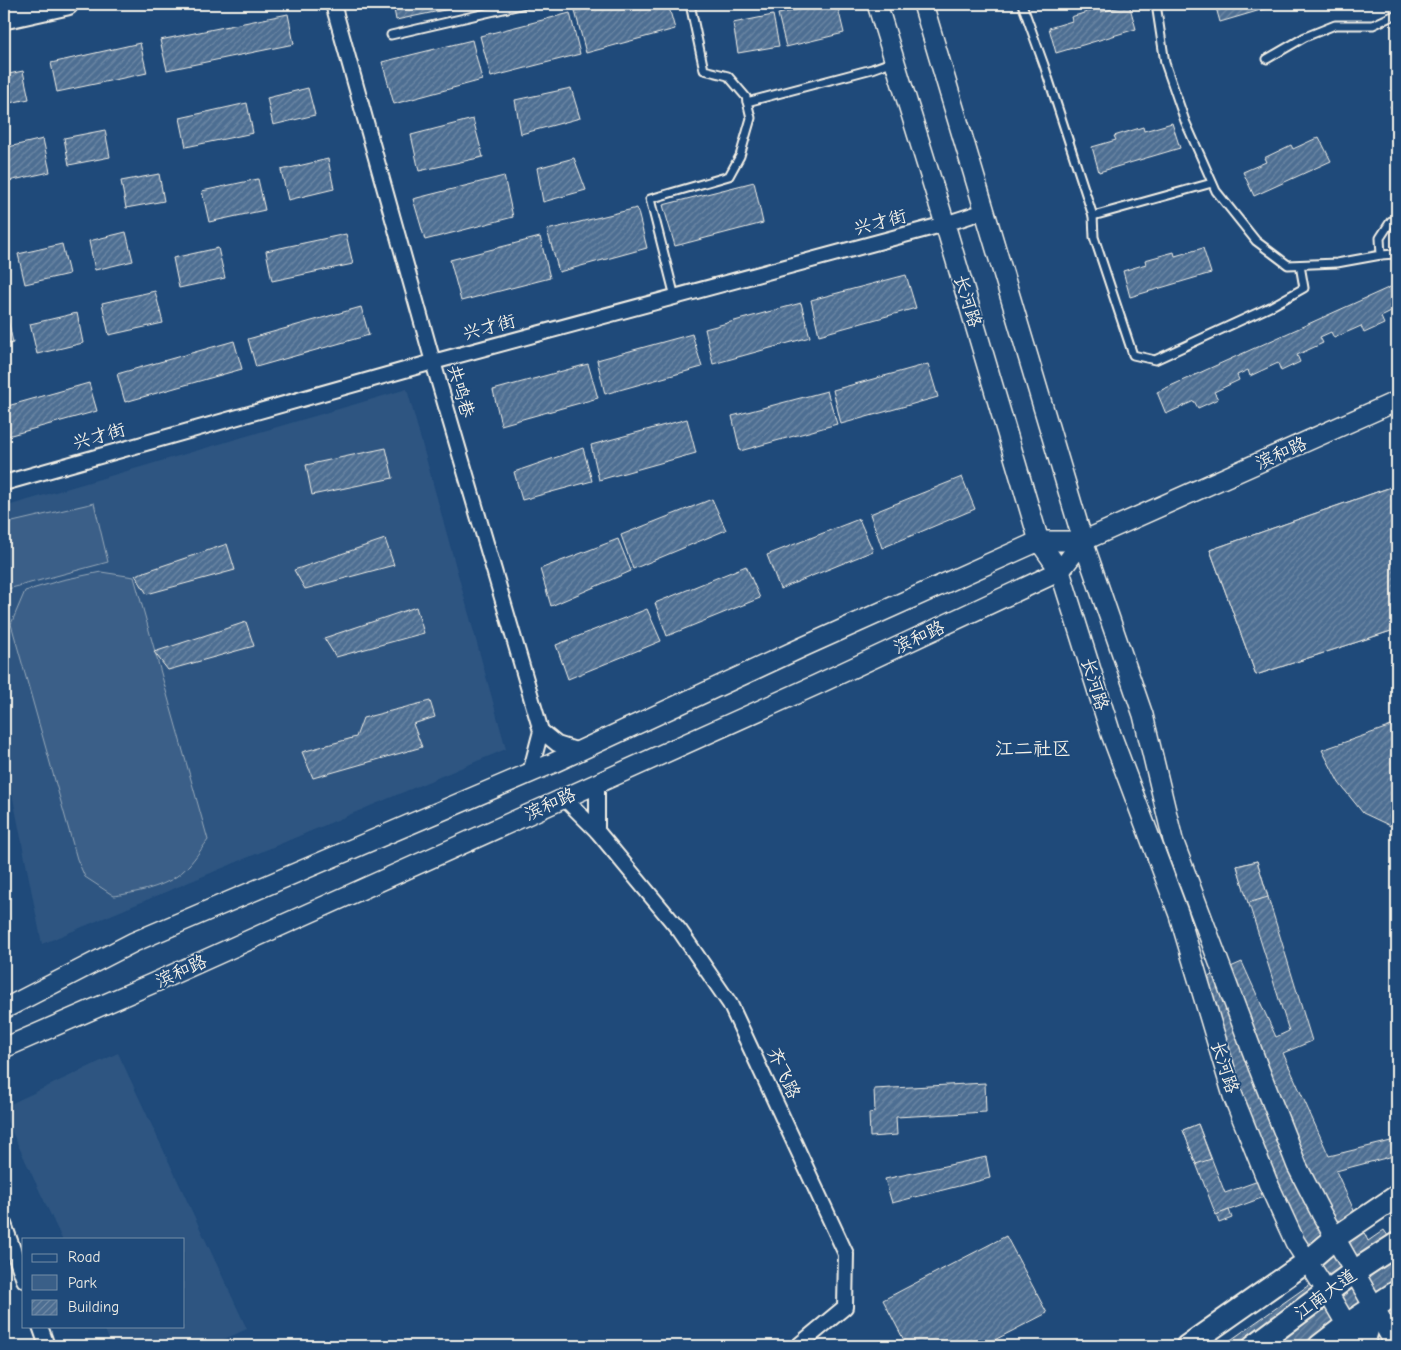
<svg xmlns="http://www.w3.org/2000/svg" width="1401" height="1350" font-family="'Comic Neue','LXGW WenKai TC',sans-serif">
<defs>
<pattern id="building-hatch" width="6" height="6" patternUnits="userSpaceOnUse" patternTransform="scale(1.25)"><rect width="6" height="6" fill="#4d6e92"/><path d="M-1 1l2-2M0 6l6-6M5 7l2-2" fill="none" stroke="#708aa6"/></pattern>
</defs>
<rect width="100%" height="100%" fill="#1f4a7a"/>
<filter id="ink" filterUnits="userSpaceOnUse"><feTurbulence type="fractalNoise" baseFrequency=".02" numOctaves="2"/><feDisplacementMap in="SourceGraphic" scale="10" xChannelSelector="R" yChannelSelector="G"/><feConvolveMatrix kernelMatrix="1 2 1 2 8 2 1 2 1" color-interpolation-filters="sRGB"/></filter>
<g filter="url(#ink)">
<g fill="#2d5581">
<polygon points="407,389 506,749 42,944 4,753 4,507"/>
<polygon points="118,1053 247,1329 209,1346 112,1346 103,1326 184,1326 184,1239 62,1239 4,1115 4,1107"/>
</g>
<g fill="#3a5f88" stroke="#97a8b8">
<polygon points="94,503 108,562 4,590 4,524"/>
<path d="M101 572 134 577 208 840C199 852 190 867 177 876 161 888 133 893 114 896L85 877 77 859 11 624 25 591 62 580Z"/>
</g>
<g fill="url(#building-hatch)" stroke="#f4f1e8">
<polygon points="393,4 469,4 469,5 396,20"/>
<polygon points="605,4 668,4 675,29 586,53 575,11"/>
<polygon points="824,4 837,4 844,33 786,47 778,14"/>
<polygon points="1129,4 1136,29 1056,53 1049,28 1072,21 1071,17 1100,8 1101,12"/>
<polygon points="1215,4 1281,4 1220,22"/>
<polygon points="570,13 580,54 491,77 480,36"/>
<polygon points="288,14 294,44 167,70 160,40"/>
<polygon points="773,15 779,46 738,53 733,23"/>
<polygon points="472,40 482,80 394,104 382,62"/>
<polygon points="140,43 147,73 57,92 51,63"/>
<polygon points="23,71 29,99 4,104 4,75"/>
<polygon points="308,88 315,115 273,125 267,98"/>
<polygon points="571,88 580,118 521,134 515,100"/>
<polygon points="1397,102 1397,123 1390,106"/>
<polygon points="247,103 253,133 186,147 180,118"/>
<polygon points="473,119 483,157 419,171 411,135"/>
<polygon points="1172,123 1180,148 1099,172 1092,147 1116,140 1114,136 1143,127 1144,131"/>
<polygon points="105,130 110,157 69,165 64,138"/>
<polygon points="1319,137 1331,161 1254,196 1243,172 1266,162 1264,158 1291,145 1293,149"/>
<polygon points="43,139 50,172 4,182 4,148"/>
<polygon points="574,158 586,190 543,202 537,168"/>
<polygon points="328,159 334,189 288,200 281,170"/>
<polygon points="159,174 164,201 126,208 121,181"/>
<polygon points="504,176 513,217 425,240 413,199"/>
<polygon points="258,179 265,210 209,222 202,191"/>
<polygon points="754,182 763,223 675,246 663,205"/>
<polygon points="637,208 647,248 559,272 547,230"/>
<polygon points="126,232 133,261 95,270 89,241"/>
<polygon points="346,234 353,264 272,281 266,251"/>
<polygon points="540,237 550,278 461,301 450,260"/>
<polygon points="62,244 69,274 25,284 18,254"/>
<polygon points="218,248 225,278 179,288 173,258"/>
<polygon points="1203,248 1211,273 1130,297 1123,271 1146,264 1145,260 1174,252 1175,256"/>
<polygon points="906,275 916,308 819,335 811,300"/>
<polygon points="1397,284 1397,309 1381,317 1384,324 1364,333 1361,326 1334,338 1331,332 1320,337 1323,343 1297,355 1300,362 1281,371 1278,363 1250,376 1248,370 1237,375 1239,380 1214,392 1218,399 1198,408 1194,401 1166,414 1157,392"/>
<polygon points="155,291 163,323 109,335 102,303"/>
<polygon points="801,303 810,337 713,364 705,329"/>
<polygon points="361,307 369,335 256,367 248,339"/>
<polygon points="77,313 83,343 37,354 30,324"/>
<polygon points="7,314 13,343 4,345 4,315"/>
<polygon points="692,334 702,367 605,394 597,360"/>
<polygon points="234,341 242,369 125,402 117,374"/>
<polygon points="588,364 598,398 501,425 493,390"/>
<polygon points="928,364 938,397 841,424 833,390"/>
<polygon points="89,383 97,411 4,437 4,407"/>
<polygon points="827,391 837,424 740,451 732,416"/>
<polygon points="687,419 696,453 599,480 591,445"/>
<polygon points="386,448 393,478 312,495 306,465"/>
<polygon points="583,448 592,481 522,500 514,472"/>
<polygon points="962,477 975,509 882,548 870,514"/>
<polygon points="1397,485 1397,629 1256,675 1210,550"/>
<polygon points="1397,485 1397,629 1256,675 1210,550"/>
<polygon points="712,499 726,530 633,569 621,535"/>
<polygon points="859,519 873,551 780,589 767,555"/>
<polygon points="385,539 394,565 305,589 294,570"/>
<polygon points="618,539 631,571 551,606 540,569"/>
<polygon points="227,544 235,570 147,594 135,575"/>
<polygon points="746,566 760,598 667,636 655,603"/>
<polygon points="416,607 424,633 336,657 324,638"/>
<polygon points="647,609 661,641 568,679 556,645"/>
<polygon points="246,622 254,646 168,670 154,652"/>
<polygon points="430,701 435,717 413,724 422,747 313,778 302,752 356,737 363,718"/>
<polygon points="1397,724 1397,829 1363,813 1339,783 1322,750"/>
<polygon points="1257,861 1312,1041 1283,1053 1329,1156 1391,1141 1397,1137 1397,1155 1336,1171 1368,1241 1384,1230 1397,1249 1397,1346 1355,1346 1345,1326 1315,1346 1222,1346 1319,1278 1280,1191 1216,1215 1183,1130 1198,1124 1225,1193 1272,1176 1192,984 1242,962 1276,1037 1289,1031 1237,866"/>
<polygon points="1257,861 1268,897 1248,903 1237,866"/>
<polygon points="4,891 8,915 4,916"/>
<polygon points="985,1083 986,1112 896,1117 897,1135 870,1137 869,1113 875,1112 874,1089"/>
<polygon points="1198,1124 1211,1159 1196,1164 1183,1130"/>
<polygon points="986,1157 990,1178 892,1203 885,1179"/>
<polygon points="1229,1210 1232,1218 1219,1223 1216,1215"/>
<polygon points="1006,1236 1047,1313 983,1346 907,1346 883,1300"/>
</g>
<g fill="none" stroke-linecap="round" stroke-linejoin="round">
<g stroke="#f4f1e8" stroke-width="11">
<g id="service">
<polyline points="1022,4 1044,65 1093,216 1094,237 1133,355 1155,360 1270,307 1304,288 1300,265"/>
<polyline points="1156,4 1165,63 1185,121 1216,191 1256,241 1288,265 1337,263 1381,255 1395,254 1397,256"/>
<polyline points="391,35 525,4"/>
<polyline points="1267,59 1305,37 1335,25 1373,25 1397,14"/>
<polyline points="747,102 872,69 894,61"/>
<polyline points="1093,216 1212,183"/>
<polyline points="1381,255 1380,238 1391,221 1397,221"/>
<polyline points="675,297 650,199 729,176 740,156 751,118 746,97 728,76 704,70 690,4"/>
</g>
</g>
<g stroke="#f4f1e8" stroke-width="18">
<g id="minor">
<polyline points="333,4 433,362 541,731 530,773"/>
<polyline points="4,483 433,362 945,224 985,211"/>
<polyline points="541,731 557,744 579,751"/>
<polyline points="564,798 597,831 680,931 730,1004 846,1254 845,1307 798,1346"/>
<polyline points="597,831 597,783"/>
<polyline points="4,1224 24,1280"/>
<polyline points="40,1326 47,1346"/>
</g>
</g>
<g stroke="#f4f1e8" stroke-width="22">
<g id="secondary">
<polyline points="877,4 945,224 1039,541 1060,571 1111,734 1179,915 1233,1096 1268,1183 1295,1242 1328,1293 1359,1346"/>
<polyline points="923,4 1083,541 1143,715 1173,840 1257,1064 1297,1166 1321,1213 1396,1346"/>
<polyline points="4,1009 134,942 551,764 803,647 1039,541 1083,541 1397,401"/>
<polyline points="4,1048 158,981 816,685 1060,571 1083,541"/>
</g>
</g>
<g stroke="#f4f1e8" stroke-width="25">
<g id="primary">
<polyline points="4,18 67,4"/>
<polyline points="1187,1346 1308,1261 1335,1238 1397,1196"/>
<polyline points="1363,1346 1374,1307"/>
</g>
</g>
<g stroke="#f4f1e8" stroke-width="26">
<g id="trunk">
<polyline points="1254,1346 1354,1272 1397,1244"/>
<polyline points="1320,1346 1347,1325 1397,1292"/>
</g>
</g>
<use href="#service" stroke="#1f4a7a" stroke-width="7"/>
<use href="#minor" stroke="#1f4a7a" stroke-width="14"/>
<use href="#secondary" stroke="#1f4a7a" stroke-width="19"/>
<use href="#primary" stroke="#1f4a7a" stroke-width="21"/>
<use href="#trunk" stroke="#1f4a7a" stroke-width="22"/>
</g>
</g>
<g text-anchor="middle" stroke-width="4" stroke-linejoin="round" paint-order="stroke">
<g font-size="18" fill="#f4f1e8" stroke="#1f4a7a">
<text transform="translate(880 222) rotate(-15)" y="6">兴才街</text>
<text transform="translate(968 301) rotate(73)" y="6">长河路</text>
<text transform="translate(489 327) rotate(-15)" y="6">兴才街</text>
<text transform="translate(461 391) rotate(74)" y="6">共鸣巷</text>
<text transform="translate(99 436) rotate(-16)" y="6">兴才街</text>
<text transform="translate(1281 453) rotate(-24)" y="6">滨和路</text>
<text transform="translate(919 637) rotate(-25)" y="6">滨和路</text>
<text transform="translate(1095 684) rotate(73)" y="6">长河路</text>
<text transform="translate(550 804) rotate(-24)" y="6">滨和路</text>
<text transform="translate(181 971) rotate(-24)" y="6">滨和路</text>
<text transform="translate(1225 1067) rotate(72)" y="6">长河路</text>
<text transform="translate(784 1073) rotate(65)" y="6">齐飞路</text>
<text transform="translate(1325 1294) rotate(-36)" y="6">江南大道</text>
</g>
<g font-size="19" fill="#f4f1e8" stroke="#1f4a7a">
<text x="1033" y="755">江二社区</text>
</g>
</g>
<rect width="1401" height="1350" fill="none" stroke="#1f4a7a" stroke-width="20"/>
<rect x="10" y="10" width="1381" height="1330" fill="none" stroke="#f4f1e8" stroke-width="2" filter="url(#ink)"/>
<rect x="22" y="1238" width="162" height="90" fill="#1f4a7a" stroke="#748da6"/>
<rect x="32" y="1254" width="25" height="8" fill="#1f4a7a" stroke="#748da6"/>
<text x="68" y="1262" font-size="15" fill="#f4f1e8">Road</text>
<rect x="32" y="1275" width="25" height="15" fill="#3a5f88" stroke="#748da6"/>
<text x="68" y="1288" font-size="15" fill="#f4f1e8">Park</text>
<rect x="32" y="1300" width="25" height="15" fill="url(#building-hatch)" stroke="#748da6"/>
<text x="68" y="1312" font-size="15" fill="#f4f1e8">Building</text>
</svg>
